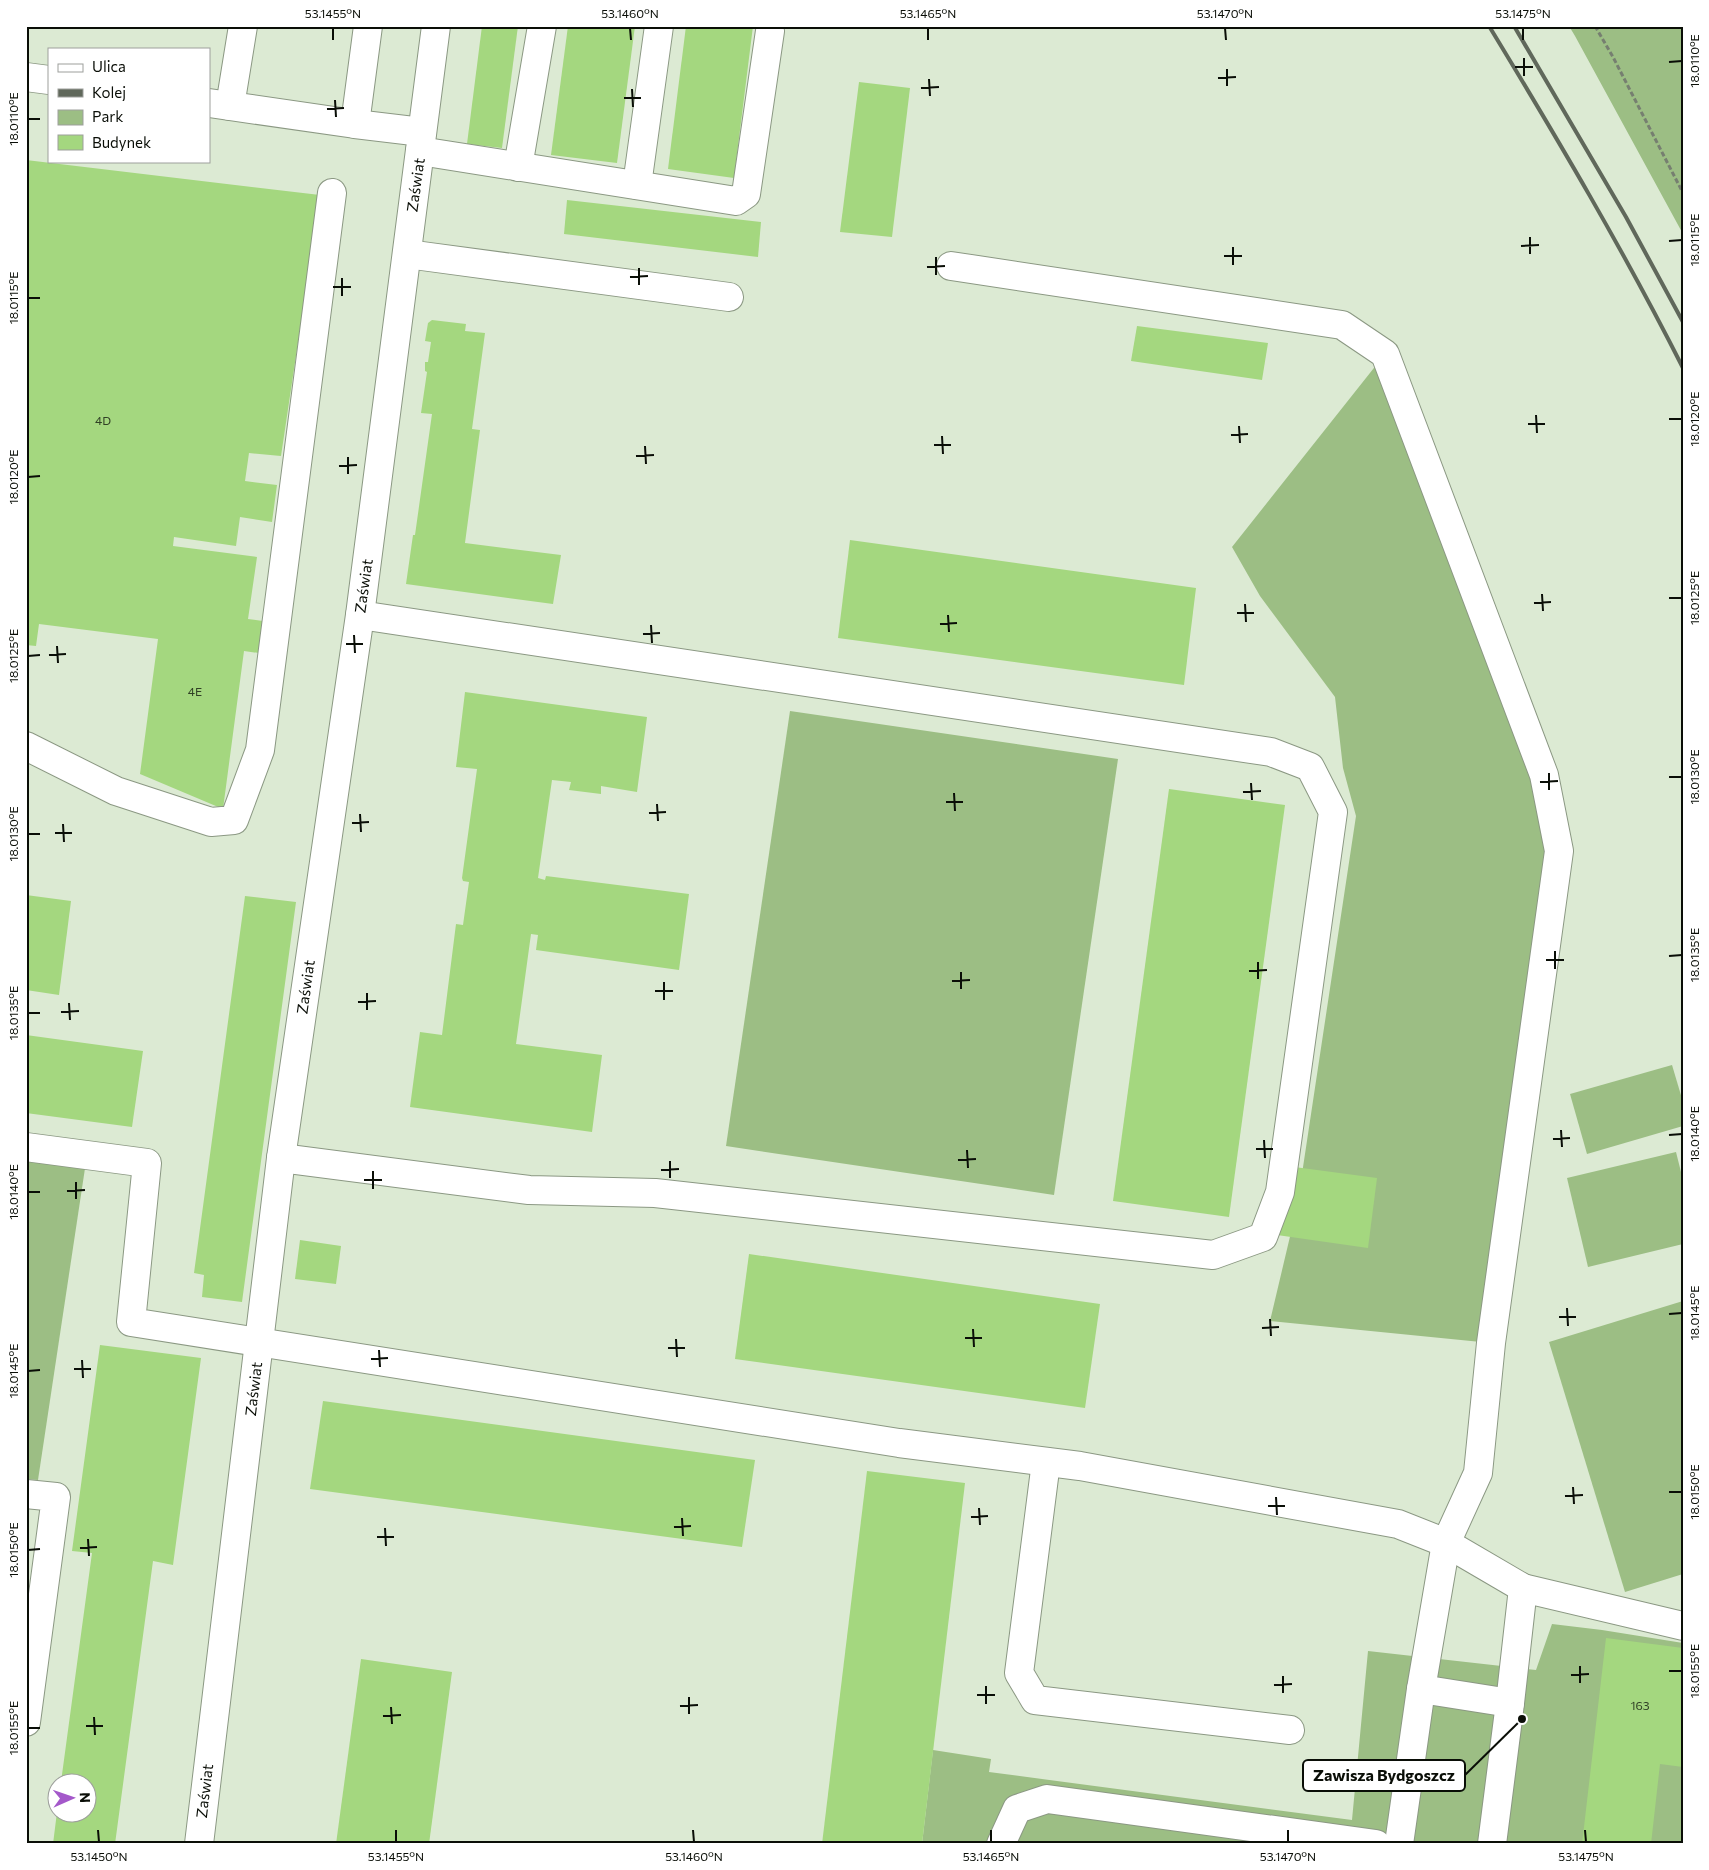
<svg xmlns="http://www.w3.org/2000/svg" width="1709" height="1870" font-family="Commissioner,sans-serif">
<rect width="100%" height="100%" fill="#dcead3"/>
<g fill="#9cbe84">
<polygon points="1569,26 1683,26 1683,234 1575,36"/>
<polygon points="1385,354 1559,851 1491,1343 1270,1321 1297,1207 1356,816 1343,768 1335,697 1260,596 1232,547"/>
<polygon points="790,711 1118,759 1054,1195 726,1146"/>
<polygon points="1672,1065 1683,1102 1683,1126 1587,1154 1570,1094"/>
<polygon points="26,1147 87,1155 38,1480 26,1479"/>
<polygon points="1676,1152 1683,1180 1683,1244 1588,1267 1567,1178"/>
<polygon points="1683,1301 1683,1574 1625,1592 1549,1342"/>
<polygon points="1552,1624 1602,1630 1683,1643 1683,1844 922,1844 933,1750 991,1759 989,1772 1352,1820 1368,1651 1536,1670"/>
</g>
<g fill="#a4d77f">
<polygon points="482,26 518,26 502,148 467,144"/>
<polygon points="568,26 635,26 617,163 551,155"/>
<polygon points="686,26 753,26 734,178 668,169"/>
<polygon points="859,82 910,88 892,237 840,232"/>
<polygon points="26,160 320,195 281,456 249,453 245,481 277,485 272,522 240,517 236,546 174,537 173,546 257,557 248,619 270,622 266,654 244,651 223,809 140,774 158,639 39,624 36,646 26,645"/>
<polygon points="567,200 761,222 758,257 564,234"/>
<polygon points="432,320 466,324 465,331 485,333 472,429 480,430 465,543 561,555 553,604 406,584 413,535 415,535 432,414 421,413 427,372 425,371 425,362 428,362 431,342 425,341 428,323"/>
<polygon points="1137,326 1268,343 1262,380 1131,361"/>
<polygon points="850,540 1196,588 1184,685 838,638"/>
<polygon points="465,692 647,717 637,792 601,786 601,794 569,790 571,782 552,780 538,878 545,880 546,876 689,894 679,970 536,950 538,935 531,934 516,1044 602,1055 592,1132 410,1107 420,1032 442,1035 456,924 463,925 469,882 463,881 462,878 477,769 456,767"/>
<polygon points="1169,789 1285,805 1229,1217 1113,1201"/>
<polygon points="26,895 71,901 59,995 26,990"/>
<polygon points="245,896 296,902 242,1302 202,1297 204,1275 194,1273"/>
<polygon points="26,1035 143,1051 132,1127 26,1113"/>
<polygon points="1287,1166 1377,1178 1368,1248 1277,1235"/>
<polygon points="300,1240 341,1246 336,1284 295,1279"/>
<polygon points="749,1254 1100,1304 1085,1408 735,1359"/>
<polygon points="100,1345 201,1358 173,1565 153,1561 115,1844 53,1844 57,1812 88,1812 88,1782 61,1782 92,1553 72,1551"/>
<polygon points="323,1401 755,1460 742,1547 310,1489"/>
<polygon points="867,1471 965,1483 922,1844 822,1844"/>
<polygon points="1606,1638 1683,1648 1683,1767 1660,1764 1651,1844 1582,1844"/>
<polygon points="361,1659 452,1672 429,1844 336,1844"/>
</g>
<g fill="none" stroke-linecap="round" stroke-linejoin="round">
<g stroke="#8b9883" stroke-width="30">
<g id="minor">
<polyline points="26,77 49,80"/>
<polyline points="209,103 355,124 422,132"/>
<polyline points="230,106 243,26"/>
<polyline points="355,124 368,26"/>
<polyline points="420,151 736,201 746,194 770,31"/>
<polyline points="518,167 542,26"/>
<polyline points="637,185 659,26"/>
<polyline points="407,254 729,297"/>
<polyline points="951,266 1342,325 1385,354 1544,775 1559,851 1491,1343 1478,1473 1446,1543 1421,1689"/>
<polyline points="26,746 116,791 211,822 234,820 260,750 332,193"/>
<polyline points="26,1147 147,1163 131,1322 899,1443 1080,1466 1398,1524 1446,1543 1523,1588 1510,1703 1492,1844"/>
<polyline points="281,1158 529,1190 655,1193 1213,1255 1263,1237 1280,1192 1333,812 1310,767 1271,752 360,615"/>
<polyline points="1046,1462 1019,1673 1035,1700 1290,1730"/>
<polyline points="26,1494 56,1497 26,1722"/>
<polyline points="1523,1588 1683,1626"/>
<polyline points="199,1844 281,1158 360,615 436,26"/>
<polyline points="1001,1844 1017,1809 1047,1799 1376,1844"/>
<polyline points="1399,1844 1421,1689 1510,1703"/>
</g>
</g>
<polyline stroke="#767f70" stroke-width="3" stroke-dasharray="5 2.5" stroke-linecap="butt" points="1595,26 1613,57 1683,193"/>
<use href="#minor" stroke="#fff" stroke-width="28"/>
<g stroke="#60685b" stroke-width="4">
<path d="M1489 26C1557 138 1624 251 1683 368"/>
<polyline points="1514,26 1626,217 1683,322"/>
</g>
</g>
<path fill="none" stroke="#0a0e07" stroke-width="2" d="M333 28V40M630 28 631 40M928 28V40M1225 28 1226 40M1523 28V40M1524 58V76M1669 62 1682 61M1515 67H1533M1227 69V86M1218 78 1236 77M929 79 930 96M921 88 939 87M632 89 633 107M624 98H641M335 100 336 117M327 109 344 108M28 119H40M1530 237V254M1669 241 1682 240M1521 246 1539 245M1233 247V265M1224 256H1242M936 257V275M927 267 945 266M639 268V285M630 277 648 276M342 278V296M333 287H351M28 298H40M1536 415 1537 433M1669 419H1682M1528 424H1545M1239 426 1240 443M1231 435 1248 434M942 436 943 454M934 445H951M645 446 646 464M636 456 654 455M348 457V474M339 466 357 465M28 477 40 476M1542 594 1543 611M1669 598H1682M1534 603 1551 602M1245 604 1246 622M1237 613H1254M948 615 949 632M940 624 957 623M651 625 652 643M643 634 660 633M354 635 355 653M346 644H363M57 646 58 663M49 655 66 654M28 656 40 655M1549 773V790M1669 777H1682M1540 782 1558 781M1251 783 1252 800M1243 792 1261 791M954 793 955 811M946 802H963M657 804 658 821M649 813 666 812M360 814 361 832M352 823 369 822M63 824 64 842M55 833H72M28 834H40M1555 951V969M1669 956 1682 955M1546 960H1564M1258 962V979M1249 971 1267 970M961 972V989M952 981 970 980M664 982V1000M655 991H673M367 993V1010M358 1002 376 1001M69 1003 70 1020M61 1012 79 1011M28 1013H40M1561 1130 1562 1147M1669 1135 1682 1134M1553 1139 1570 1138M1264 1140 1265 1158M1256 1149H1273M967 1150 968 1168M958 1160 976 1159M670 1161V1178M661 1170 679 1169M373 1171V1189M364 1180H382M76 1182V1199M67 1191 85 1190M28 1192H40M1567 1308 1568 1326M1669 1314 1682 1313M1559 1317H1576M1270 1319 1271 1336M1262 1328 1279 1327M973 1329 974 1347M965 1338H982M676 1339 677 1357M668 1348H685M379 1350 380 1367M371 1359 388 1358M82 1360 83 1378M74 1369H91M28 1371 40 1370M1573 1487 1574 1504M1669 1492H1682M1565 1496 1583 1495M1276 1497 1277 1515M1268 1506H1285M979 1508 980 1525M971 1517 988 1516M682 1518 683 1536M674 1527 691 1526M385 1528 386 1546M377 1537H394M88 1539 89 1556M80 1548 97 1547M28 1550 40 1549M1580 1666V1683M1669 1671H1682M1571 1675 1589 1674M1283 1676V1693M1274 1685 1292 1684M986 1686V1704M977 1695H995M689 1697V1714M680 1706 698 1705M391 1707 392 1724M383 1716 401 1715M94 1717 95 1735M86 1726H103M28 1728H40M98 1830 99 1842M396 1830V1842M693 1830 694 1842M991 1830V1842M1288 1830V1842M1585 1830 1586 1842"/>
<g text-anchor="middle" stroke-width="4" stroke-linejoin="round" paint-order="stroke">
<g font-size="12" fill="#304025">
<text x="103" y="425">4D</text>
<text x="195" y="696">4E</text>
<text x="1640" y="1710">163</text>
</g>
<g font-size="15" fill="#0a0e07" stroke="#fff">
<text transform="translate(416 185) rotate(-82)" y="5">Zaświat</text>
<text transform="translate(364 586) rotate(-82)" y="5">Zaświat</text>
<text transform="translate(306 987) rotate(-82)" y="5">Zaświat</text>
<text transform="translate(254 1389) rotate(-83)" y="5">Zaświat</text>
<text transform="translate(205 1791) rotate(-83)" y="5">Zaświat</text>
</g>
</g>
<path fill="none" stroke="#0a0e07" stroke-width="2" d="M1522 1719L1465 1775"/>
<circle fill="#0a0e07" stroke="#fff" stroke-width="2" cx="1522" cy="1719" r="5"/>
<rect fill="#fff" stroke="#0a0e07" stroke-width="2" x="1303" y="1760" width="162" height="31" rx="5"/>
<g font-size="16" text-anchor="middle" font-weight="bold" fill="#0a0e07">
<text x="1384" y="1781">Zawisza Bydgoszcz</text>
</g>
<rect width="1709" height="1870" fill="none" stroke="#ffffff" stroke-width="55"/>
<rect x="48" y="48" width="162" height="115" fill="#ffffff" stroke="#9d9f9c"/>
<rect x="58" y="64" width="25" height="8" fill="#ffffff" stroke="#9d9f9c"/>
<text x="92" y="72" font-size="15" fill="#0a0e07">Ulica</text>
<rect x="58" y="89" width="25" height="8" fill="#60685b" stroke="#9d9f9c"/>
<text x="92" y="98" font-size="15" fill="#0a0e07">Kolej</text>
<rect x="58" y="110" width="25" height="15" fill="#9cbe84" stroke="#9d9f9c"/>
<text x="92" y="122" font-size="15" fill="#0a0e07">Park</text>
<rect x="58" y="135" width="25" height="15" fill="#a4d77f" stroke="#9d9f9c"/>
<text x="92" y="148" font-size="15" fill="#0a0e07">Budynek</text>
<g transform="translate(72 1798) rotate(88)"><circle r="24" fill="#ffffff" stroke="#9d9f9c"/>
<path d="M0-4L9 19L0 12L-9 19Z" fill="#a458ca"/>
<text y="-8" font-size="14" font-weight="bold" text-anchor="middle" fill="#0a0e07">N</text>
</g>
<rect x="28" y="28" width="1654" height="1814" fill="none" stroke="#0a0e07" stroke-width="2"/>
<g font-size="12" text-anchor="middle" fill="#0a0e07">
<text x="333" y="18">53.1455°N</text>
<text x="630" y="18">53.1460°N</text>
<text x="928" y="18">53.1465°N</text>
<text x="1225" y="18">53.1470°N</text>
<text x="1523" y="18">53.1475°N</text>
<text transform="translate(1695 61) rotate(-90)" y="4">18.0110°E</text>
<text transform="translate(14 119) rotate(-90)" y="4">18.0110°E</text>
<text transform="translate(1695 240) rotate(-90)" y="4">18.0115°E</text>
<text transform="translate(14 298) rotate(-90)" y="4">18.0115°E</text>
<text transform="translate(1695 419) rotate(-90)" y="4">18.0120°E</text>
<text transform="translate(14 477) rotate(-90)" y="4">18.0120°E</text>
<text transform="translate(1695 598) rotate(-90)" y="4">18.0125°E</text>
<text transform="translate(14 656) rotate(-90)" y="4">18.0125°E</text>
<text transform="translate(1695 777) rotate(-90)" y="4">18.0130°E</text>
<text transform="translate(14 834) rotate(-90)" y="4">18.0130°E</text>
<text transform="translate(1695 955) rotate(-90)" y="4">18.0135°E</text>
<text transform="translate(14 1013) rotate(-90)" y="4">18.0135°E</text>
<text transform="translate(1695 1134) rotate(-90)" y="4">18.0140°E</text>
<text transform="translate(14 1192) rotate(-90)" y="4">18.0140°E</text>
<text transform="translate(1695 1313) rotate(-90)" y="4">18.0145°E</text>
<text transform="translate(14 1371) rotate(-90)" y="4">18.0145°E</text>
<text transform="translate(1695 1492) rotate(-90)" y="4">18.0150°E</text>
<text transform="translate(14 1550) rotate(-90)" y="4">18.0150°E</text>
<text transform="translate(1695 1671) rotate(-90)" y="4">18.0155°E</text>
<text transform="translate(14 1728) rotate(-90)" y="4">18.0155°E</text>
<text x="99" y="1861">53.1450°N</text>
<text x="396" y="1861">53.1455°N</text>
<text x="694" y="1861">53.1460°N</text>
<text x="991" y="1861">53.1465°N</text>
<text x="1288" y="1861">53.1470°N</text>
<text x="1586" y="1861">53.1475°N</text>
</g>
</svg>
